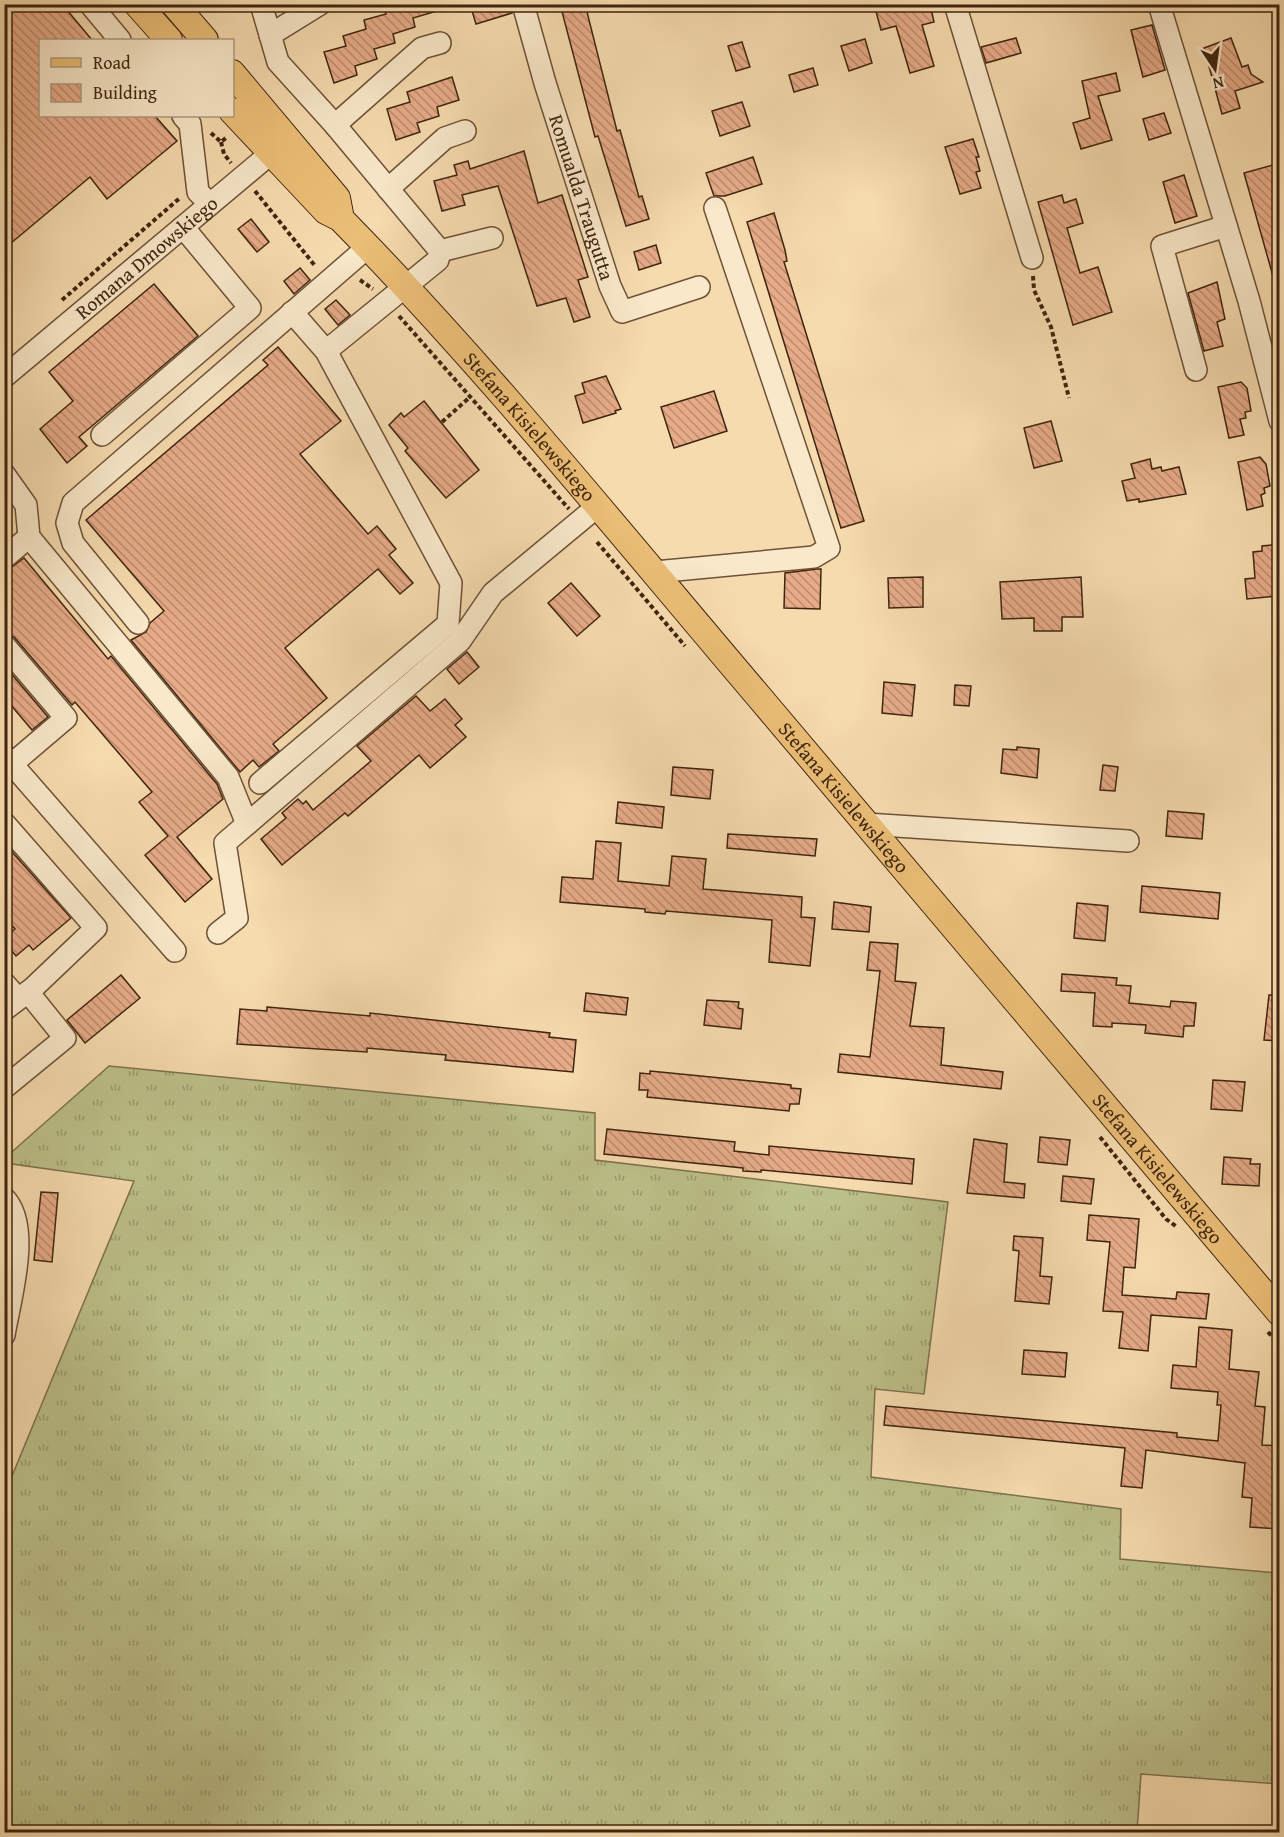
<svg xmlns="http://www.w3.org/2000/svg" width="1284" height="1837" font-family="'Gentium Book Plus',serif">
<defs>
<pattern id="grass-tufts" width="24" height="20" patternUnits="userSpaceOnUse" patternTransform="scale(1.5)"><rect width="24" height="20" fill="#bcc08a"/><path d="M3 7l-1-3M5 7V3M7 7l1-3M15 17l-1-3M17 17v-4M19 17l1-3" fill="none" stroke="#9a9c6f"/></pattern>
<pattern id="building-back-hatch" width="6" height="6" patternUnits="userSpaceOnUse" patternTransform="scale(1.5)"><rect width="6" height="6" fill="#e7ab88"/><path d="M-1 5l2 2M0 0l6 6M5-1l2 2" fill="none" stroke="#bd8b6e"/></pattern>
</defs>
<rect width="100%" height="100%" fill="#f6dbae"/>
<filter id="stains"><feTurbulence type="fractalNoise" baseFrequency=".00333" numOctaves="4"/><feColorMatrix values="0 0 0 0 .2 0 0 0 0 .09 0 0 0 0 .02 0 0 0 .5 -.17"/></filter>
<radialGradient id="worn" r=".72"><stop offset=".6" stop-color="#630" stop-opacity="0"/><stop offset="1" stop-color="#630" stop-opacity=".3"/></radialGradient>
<polygon fill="url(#grass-tufts)" stroke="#7e724d" stroke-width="1.5" points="109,1066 595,1113 595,1160 948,1202 924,1394 875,1389 871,1477 1121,1509 1120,1559 1279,1573 1279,1784 1141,1774 1137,1832 5,1832 5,1493 134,1181 5,1163 5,1158"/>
<g fill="url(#building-back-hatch)" stroke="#3f2510" stroke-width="1.5">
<polygon points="4,4 62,4 92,40 40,40 40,116 155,116 177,141 107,199 90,177 4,249"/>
<polygon points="383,4 444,4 444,9 413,18 415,27 393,34 395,43 374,49 377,59 355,66 357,75 334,83 324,52 346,46 343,36 366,29 364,20 386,14"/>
<polygon points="470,4 511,4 512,13 476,24"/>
<polygon points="560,4 585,4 617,131 620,130 639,197 642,196 649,219 626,226 598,136 595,137"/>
<polygon points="874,4 930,4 934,22 922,25 934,66 910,73 896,26 881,30"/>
<polygon points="1152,25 1165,70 1143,77 1131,30"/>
<polygon points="1016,38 1021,53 986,63 981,47"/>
<polygon points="1231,38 1242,67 1248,65 1251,74 1263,82 1235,91 1240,108 1222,114 1204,48"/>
<polygon points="865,39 872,63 849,71 841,46"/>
<polygon points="742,42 750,67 736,71 728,46"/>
<polygon points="813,68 818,85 794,92 789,75"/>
<polygon points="1116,73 1120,91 1098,96 1112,140 1081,149 1073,123 1090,118 1082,81"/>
<polygon points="452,77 459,100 437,107 439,116 417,123 420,132 396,140 387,109 410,102 407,92"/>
<polygon points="742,102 750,126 720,136 712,111"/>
<polygon points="1164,113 1171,133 1149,140 1143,119"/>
<polygon points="973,139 979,157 976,157 980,171 976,172 981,188 960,194 945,147"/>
<polygon points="524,151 538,203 562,195 588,277 578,280 590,317 574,322 566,298 537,306 498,186 462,195 465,205 442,211 434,181 457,175 454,165 468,161 470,169"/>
<polygon points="753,157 762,184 725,196 714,196 706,173"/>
<polygon points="1280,163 1280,287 1276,287 1244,173"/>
<polygon points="1184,175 1197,216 1175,223 1163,182"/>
<polygon points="1062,195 1064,203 1076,199 1083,223 1067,228 1080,273 1098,267 1112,312 1073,325 1038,202"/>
<polygon points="774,213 785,250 787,261 784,262 864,521 841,528 747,222"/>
<polygon points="251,219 269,242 257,252 238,229"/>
<polygon points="656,245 661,263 639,270 634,252"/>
<polygon points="300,268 310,280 294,294 284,281"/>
<polygon points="1217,282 1225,319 1217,322 1223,346 1204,351 1188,293"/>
<polygon points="154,284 198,336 79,437 87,446 67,463 40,429 73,401 49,372"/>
<polygon points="336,300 350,315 338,325 325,309"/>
<polygon points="278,347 341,421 300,454 368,534 377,526 396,549 389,555 413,583 400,594 378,569 285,648 327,698 273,744 279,751 259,767 253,760 240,772 131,640 146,632 150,623 164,611 86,520 268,365 263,360"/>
<polygon points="606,376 621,409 615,411 616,413 583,423 575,396 585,393 582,383"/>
<polygon points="1241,382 1247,388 1251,411 1245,412 1246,418 1240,419 1244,435 1229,438 1218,387"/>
<polygon points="714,391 727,431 674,448 661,407"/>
<polygon points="424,401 479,470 446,498 405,451 408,448 389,425 401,413 404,417"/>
<polygon points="1051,421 1062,461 1034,468 1024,428"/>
<polygon points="1260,457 1266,464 1270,486 1264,488 1265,493 1261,495 1263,506 1247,510 1238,462"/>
<polygon points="1150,459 1152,469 1161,467 1162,471 1179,467 1186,494 1139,502 1139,499 1127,501 1122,481 1135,478 1131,464"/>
<polygon points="1280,544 1278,596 1247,599 1245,579 1255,578 1253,552 1262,551 1262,546"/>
<polygon points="24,558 108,659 111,656 217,784 223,799 177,837 212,879 185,902 145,855 168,836 139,802 152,792 75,702 72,705 14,637 4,633 4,573"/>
<polygon points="817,569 821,569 820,609 784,608 785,573"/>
<polygon points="923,577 923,607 889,608 888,578"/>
<polygon points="1081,577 1083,617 1062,617 1062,631 1034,631 1034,618 1002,619 1000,582"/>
<polygon points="571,583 600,616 577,636 548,603"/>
<polygon points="467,652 479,667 459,684 447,669"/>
<polygon points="4,665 48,717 32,730 4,697"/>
<polygon points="884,682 915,685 912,716 882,713"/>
<polygon points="955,685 971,686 969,706 954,705"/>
<polygon points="416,696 430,711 445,699 462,719 455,725 466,737 430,768 419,755 348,816 345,813 282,865 261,839 286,818 282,813 298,799 303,804 306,801 313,810 371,761 357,746"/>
<polygon points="1017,747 1039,749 1037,778 1001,773 1003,749 1017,750"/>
<polygon points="1103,765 1118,767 1115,791 1100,790"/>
<polygon points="673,767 713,770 710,799 671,795"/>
<polygon points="618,802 664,807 662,828 616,823"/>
<polygon points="1168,811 1204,814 1202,839 1166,836"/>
<polygon points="728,834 817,839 815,856 727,848"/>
<polygon points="596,841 621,843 618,881 669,886 672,856 706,859 703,889 802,897 801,917 815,918 810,966 769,962 772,920 666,911 665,914 645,912 645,909 560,902 562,877 593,879"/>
<polygon points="4,843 71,918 33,950 29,945 16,956 4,942 4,938 15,929 4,916"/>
<polygon points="1142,886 1220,893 1218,919 1140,912"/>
<polygon points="834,902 871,907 869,932 832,929"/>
<polygon points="1077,903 1108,906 1105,941 1074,938"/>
<polygon points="870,942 898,944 895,981 916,983 910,1026 944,1028 941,1065 1003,1072 1001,1089 838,1072 840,1054 870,1057 880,971 867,970"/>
<polygon points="1062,974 1117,978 1116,985 1131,986 1129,1003 1170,1007 1171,1001 1196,1003 1194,1026 1184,1026 1183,1037 1145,1033 1146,1025 1112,1023 1112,1027 1093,1026 1095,993 1061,991"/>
<polygon points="121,975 140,998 85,1043 67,1020"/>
<polygon points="586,993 628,998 626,1015 584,1011"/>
<polygon points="1269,995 1280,995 1280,1041 1264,1040"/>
<polygon points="707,1000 739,1002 738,1008 743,1009 741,1029 704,1025"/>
<polygon points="267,1007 370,1016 370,1013 550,1033 549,1037 576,1040 573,1072 445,1060 446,1055 367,1048 367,1052 237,1044 240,1009 267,1011"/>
<polygon points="650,1071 791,1085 791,1088 801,1089 799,1104 790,1104 789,1111 647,1097 648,1090 639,1090 640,1073 650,1074"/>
<polygon points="1213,1080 1245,1082 1242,1111 1211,1109"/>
<polygon points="607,1129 735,1142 734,1151 769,1155 769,1146 914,1159 912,1184 761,1170 761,1172 743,1171 743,1168 604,1154"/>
<polygon points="1040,1137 1070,1140 1067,1165 1038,1162"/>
<polygon points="974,1139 1007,1144 1004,1182 1025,1184 1024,1198 967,1193"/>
<polygon points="1224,1157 1251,1159 1250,1164 1260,1164 1259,1186 1222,1184"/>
<polygon points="1063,1176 1094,1179 1091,1204 1061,1201"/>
<polygon points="41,1192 58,1193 52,1262 34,1260"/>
<polygon points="1089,1215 1139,1219 1135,1268 1124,1267 1122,1295 1176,1299 1177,1292 1209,1294 1206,1319 1151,1315 1148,1351 1119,1348 1123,1312 1103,1311 1110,1242 1087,1240"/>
<polygon points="1014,1236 1043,1238 1040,1276 1052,1277 1049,1304 1015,1301 1019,1251 1013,1250"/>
<polygon points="1199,1327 1232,1330 1229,1369 1259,1372 1255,1406 1265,1407 1262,1445 1280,1446 1275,1514 1280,1515 1279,1529 1250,1527 1252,1498 1242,1497 1245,1463 1146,1450 1142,1488 1121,1486 1125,1448 884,1425 886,1406 1177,1433 1177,1437 1218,1441 1221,1405 1217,1405 1218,1392 1171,1388 1173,1365 1196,1367"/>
<polygon points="1024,1350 1067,1353 1065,1377 1022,1374"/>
</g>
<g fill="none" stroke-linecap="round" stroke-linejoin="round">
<g stroke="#6d5238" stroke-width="24">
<g id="minor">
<polyline points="90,4 120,40"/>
<polyline points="261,4 278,62 335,125 440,251 438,260 326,351"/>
<path id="s1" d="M523 4 545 83 610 286 622 312 699 287"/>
<polyline points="955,4 1032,258"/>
<polyline points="1159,4 1249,301 1280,421"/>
<polyline points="270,35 320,4"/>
<polyline points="183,116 190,124 198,192 210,204"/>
<polyline points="335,125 422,48 440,43"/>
<polyline points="388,189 445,138 465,131"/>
<polyline points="440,251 492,238"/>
<polyline points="1196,370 1162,246 1226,226"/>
<path id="s2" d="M4 377 282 144"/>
<polyline points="102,435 250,308 183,227"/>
<polyline points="4,474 26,505 29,537 228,777 247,824"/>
<polyline points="4,558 29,537"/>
<polyline points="655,572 814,557 829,548 715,208"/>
<polyline points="138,623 73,543 67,523 73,503 369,246"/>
<polyline points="4,645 66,718 12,764"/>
<polyline points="4,755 175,951"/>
<polyline points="260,783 448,624 451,583 326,351 292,312"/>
<polyline points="4,823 96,928 33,988 4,1010"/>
<polyline points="866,824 1128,841"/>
<polyline points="218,933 237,918 225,843 460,641 493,593 598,506"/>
<polyline points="4,983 18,999"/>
<polyline points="4,1088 65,1038 28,992"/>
<path d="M4 1198C32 1226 10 1299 4 1335"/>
</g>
</g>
<g stroke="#3f2510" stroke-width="28">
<g id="major">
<polyline points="137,4 169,40"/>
<polyline points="174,4 205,40"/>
<polyline points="232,73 337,198 340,214"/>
<path id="s3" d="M232 111 326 211 340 218C489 370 622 536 760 698 933 903 1107 1108 1280 1313"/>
</g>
</g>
<g stroke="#3f2510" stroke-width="4" stroke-dasharray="4.5 3" stroke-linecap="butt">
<polyline points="211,133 221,142 227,137"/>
<polyline points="221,142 224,154 231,163"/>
<polyline points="255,191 316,267"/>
<polyline points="1033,276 1034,290 1051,327 1069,398"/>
<polyline points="360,280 373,289"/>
<polyline points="62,300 181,197"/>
<polyline points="399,316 569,509"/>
<polyline points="442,422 470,397"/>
<polyline points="597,542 685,646"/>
<polyline points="1100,1137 1166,1219 1177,1227"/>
<polyline points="1268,1332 1280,1345"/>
</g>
<use href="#minor" stroke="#f9e8ca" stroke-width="21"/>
<use href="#major" stroke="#ebbe77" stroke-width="26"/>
</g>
<g text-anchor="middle" stroke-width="5" stroke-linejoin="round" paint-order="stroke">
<g font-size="20" fill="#3f2510" stroke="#f9e8ca">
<text dy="7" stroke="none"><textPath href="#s1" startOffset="202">Romualda Traugutta</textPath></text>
<text dy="7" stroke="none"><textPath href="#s2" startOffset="186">Romana Dmowskiego</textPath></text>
<text dy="7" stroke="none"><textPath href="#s3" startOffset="435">Stefana Kisielewskiego</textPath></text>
<text dy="7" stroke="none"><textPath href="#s3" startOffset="921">Stefana Kisielewskiego</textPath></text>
<text dy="7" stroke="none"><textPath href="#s3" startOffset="1407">Stefana Kisielewskiego</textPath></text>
</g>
</g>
<rect width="1284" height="1837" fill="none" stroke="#f6dbae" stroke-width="24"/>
<rect x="6" y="6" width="1272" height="1825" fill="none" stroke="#3f2510" stroke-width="3"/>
<rect x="12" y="12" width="1260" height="1813" fill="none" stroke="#3f2510" stroke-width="1.5"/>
<rect x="39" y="39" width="195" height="78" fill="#f9e8ca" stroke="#af9a80" stroke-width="1.5"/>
<rect x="51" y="58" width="30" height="9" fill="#ebbe77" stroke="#af9a80" stroke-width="1.5"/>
<text x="93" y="69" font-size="18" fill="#3f2510">Road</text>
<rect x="51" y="84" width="30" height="18" fill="url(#building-back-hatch)" stroke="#af9a80" stroke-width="1.5"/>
<text x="93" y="99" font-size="18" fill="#3f2510">Building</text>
<g transform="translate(1215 69) rotate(167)" stroke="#f9e8ca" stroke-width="4.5" paint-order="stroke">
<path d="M0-4.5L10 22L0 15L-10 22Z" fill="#3f2510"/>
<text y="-9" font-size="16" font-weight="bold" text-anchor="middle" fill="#3f2510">N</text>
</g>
<rect width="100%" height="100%" filter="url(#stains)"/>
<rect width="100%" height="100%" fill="url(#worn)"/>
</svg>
